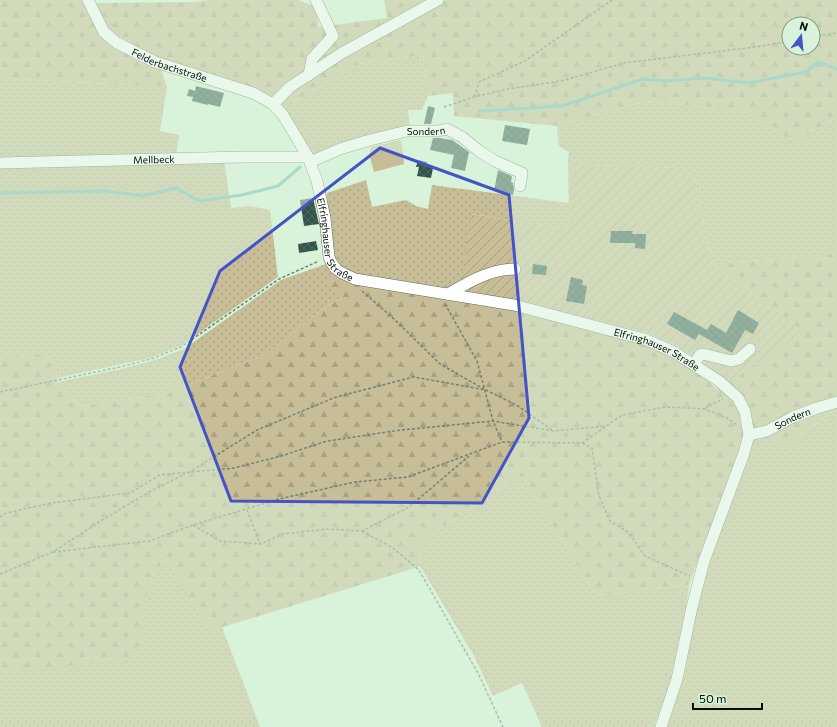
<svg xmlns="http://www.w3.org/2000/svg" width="837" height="727" font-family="Commissioner,sans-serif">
<defs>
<pattern id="grass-dots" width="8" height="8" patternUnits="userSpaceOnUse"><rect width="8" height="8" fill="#c7be98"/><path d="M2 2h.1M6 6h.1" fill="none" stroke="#a9a282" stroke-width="1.8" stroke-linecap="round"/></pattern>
<pattern id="forest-firs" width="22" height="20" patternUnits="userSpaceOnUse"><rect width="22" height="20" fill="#c7be98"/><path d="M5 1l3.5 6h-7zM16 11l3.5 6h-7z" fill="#a9a282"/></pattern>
<pattern id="garden-furrows" width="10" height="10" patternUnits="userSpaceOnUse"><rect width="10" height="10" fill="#c7be98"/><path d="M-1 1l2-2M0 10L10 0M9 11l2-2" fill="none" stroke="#a9a282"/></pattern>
<pattern id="building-cross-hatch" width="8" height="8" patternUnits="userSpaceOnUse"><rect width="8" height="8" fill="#325449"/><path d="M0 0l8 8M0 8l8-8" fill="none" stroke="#4c685f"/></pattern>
</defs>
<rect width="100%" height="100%" fill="#d8f3da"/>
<g fill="url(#grass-dots)">
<polygon points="423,55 428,96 422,110 408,110 410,129 311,157 282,109 359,64"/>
<polygon points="0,78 167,87 160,131 179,135 176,156 0,161"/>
<polygon points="646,101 744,112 795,142 837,117 837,254 712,264 692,168 588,165 568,158 569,152 559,146 557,126"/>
<polygon points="224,160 231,208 250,206 270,210 278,277 182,345 150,358 57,378 54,360 34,354 0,359 0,166"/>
<path d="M366 180 372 207 406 200 416 206 428 209 432 185 569 203V230L472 214 460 292 359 275 337 265C328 242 328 218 327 193Z"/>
<polygon points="326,264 332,270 343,297 325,307 266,354 168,393 79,406 58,385 58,382 121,369 152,361 184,349 281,280"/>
<polygon points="833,411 837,416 837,727 667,727 686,668 697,604 702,584 738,482 750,437 767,432 783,450"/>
<polygon points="522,476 596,596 689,585 687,602 670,682 654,727 542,727 522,683 493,696 473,654 420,566 421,541"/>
<polygon points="166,558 210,631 222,627 260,727 0,727 0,671 46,667 145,639 145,601 155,572"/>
</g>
<g fill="url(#forest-firs)" fill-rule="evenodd">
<polygon points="0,0 84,0 97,28 161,69 167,87 0,78"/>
<polygon points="210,0 299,0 315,7 319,27 387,18 384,0 432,0 273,100 170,64 139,49 110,32 95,3 194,2"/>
<path d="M442 0H837V117L795 142 744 112 646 101 557 126 454 116 453 93 428 96 423 55 359 64 282 109 277 102 290 89ZM789 24H813V48H789Z"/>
<polygon points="837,254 837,416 832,411 783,450 765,430 745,436 689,585 596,596 522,476 421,541 420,566 415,568 210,631 166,558 155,572 145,601 145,639 123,661 0,671 0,359 35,353 54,360 58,385 79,406 168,393 266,354 325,307 342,298 328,286 332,270 514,309 647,344 672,356 698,372 717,389 804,332 712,264"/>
</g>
<polygon fill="url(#garden-furrows)" points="568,158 588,165 692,168 712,264 805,332 726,383 702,362 678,347 650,334 532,304 460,292 471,214 569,230"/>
<polygon fill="#c7be98" points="400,140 402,146 404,164 374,172 369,154 371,147"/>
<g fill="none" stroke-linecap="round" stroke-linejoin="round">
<g stroke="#6ebabb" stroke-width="3">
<polyline points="479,111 562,106 643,79 666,81 705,78 748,83 806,72 818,62 837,69"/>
<polyline points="0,193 105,191 143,196 176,188 199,201 242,195 278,186 300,167"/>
</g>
</g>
<g fill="url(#building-cross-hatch)">
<polygon points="196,86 224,93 220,107 208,104 208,105 192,101 193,97 187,96 189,89 195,91"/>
<polygon points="428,106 435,108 431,124 424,124"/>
<polygon points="505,125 530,129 527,145 502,141"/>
<polygon points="433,138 440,138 451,140 451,139 469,152 465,171 451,168 454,155 430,150"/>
<polygon points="418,160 427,162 426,166 433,168 431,178 417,176 419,167 416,167"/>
<polygon points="498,170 512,176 511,182 513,183 514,190 513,195 494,191"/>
<polygon points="313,198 319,224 304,226 300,200"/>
<polygon points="611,231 633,231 632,234 646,234 645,249 635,248 635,243 610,243"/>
<polygon points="316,241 318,250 299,253 298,244"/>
<polygon points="533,264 547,266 546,275 532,274"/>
<polygon points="571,277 583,280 582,285 587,286 584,304 566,301"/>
<polygon points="738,310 759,323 753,334 745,330 732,353 699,334 695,340 667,324 674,312 707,330 711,324 726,333"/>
</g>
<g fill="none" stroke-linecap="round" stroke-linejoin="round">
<g stroke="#586f59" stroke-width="12">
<g id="minor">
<path id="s1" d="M88 0 104 32 117 43 155 62 253 93 273 104 283 115 308 157 317 181 325 218 329 257 331 262 336 269 342 273 355 279 514 305 647 340 674 352 719 381 738 398 745 412 749 435 744 453 704 561 692 607 677 679 661 727"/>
<polyline points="309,75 312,59 333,36 316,0"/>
<polyline points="273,104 290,87 342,53 438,0"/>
<path id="s2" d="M310 162 340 149 370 140 407 131H438L447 129 462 137 479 151 495 161 522 173 520 186"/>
<path id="s3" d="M0 163 242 157H308"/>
<path d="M448 294C469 282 490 269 515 269"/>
<polyline points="694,364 700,355 703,354 731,361 739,359 750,349"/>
<path id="s4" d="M749 435 767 431 793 417 817 408 837 402"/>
</g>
</g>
<g stroke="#708272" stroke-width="1.5" stroke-dasharray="3 2" stroke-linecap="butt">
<polyline points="813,37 837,33"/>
<polyline points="474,97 479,82 525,61 612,0"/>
<polyline points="444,107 474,97 508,89 561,81 624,63 763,46 789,41"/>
<polyline points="362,291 394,319 440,364 484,389"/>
<polyline points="445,304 477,361 493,421 502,442"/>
<polyline points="0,392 120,367 151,359 181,347 279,279 319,261"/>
<polyline points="705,409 709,405 712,404 723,399"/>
<polyline points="582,443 622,415 665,407 705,409 729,419 737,425"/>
<polyline points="188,473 257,430 336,397 414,377 486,390 518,406 552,430"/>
<polyline points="247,510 260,544"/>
<polyline points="0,517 6,513 51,503 130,493 160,475 234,468 281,456 327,441 401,430 493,421 553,431 606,426"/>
<polyline points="193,525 220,541 260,544 283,534 327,529 362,531 409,507 469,456"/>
<polyline points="362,531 393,548 419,570 479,675 503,727"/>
<polyline points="53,552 149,541 193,525 279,499 355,482 408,477 502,442 582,443 592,448 599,496 610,521 628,532 645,556 690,576"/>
<polyline points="0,574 53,552 99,522 149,492 185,474"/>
</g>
<use href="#minor" stroke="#fff" stroke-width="11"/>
</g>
<path d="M0 0H837V727H0ZM380 148 509 195 529 418 482 503 231 501 180 367 220 271Z" fill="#d8f3da" fill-opacity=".55" fill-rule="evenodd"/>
<path fill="none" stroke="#4454c8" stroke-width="3" stroke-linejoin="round" d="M380 148 509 195 529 418 482 503 231 501 180 367 220 271Z"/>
<g text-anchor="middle" stroke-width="4" stroke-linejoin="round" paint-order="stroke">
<g font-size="10" fill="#060f07" stroke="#d8f3da">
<text dy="4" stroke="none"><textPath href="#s1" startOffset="110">Felderbachstraße</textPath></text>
<text dy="4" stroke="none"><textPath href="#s2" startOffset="121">Sondern</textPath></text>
<text dy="4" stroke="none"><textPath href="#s3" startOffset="154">Mellbeck</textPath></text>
<text dy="4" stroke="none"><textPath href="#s1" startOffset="374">Elfringhauser Straße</textPath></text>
<text dy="4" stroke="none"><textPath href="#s1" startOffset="734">Elfringhauser Straße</textPath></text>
<text dy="4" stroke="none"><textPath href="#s4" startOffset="47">Sondern</textPath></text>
</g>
</g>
<g transform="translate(801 36) rotate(16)"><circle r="19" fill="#d8f3da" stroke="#849886"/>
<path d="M0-3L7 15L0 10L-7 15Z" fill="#4454c8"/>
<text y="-6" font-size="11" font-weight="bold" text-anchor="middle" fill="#060f07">N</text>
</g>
<path d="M693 703v6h69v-6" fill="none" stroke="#060f07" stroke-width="2"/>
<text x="699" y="703" font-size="12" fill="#060f07" stroke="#d8f3da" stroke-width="3" paint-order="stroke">50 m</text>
</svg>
